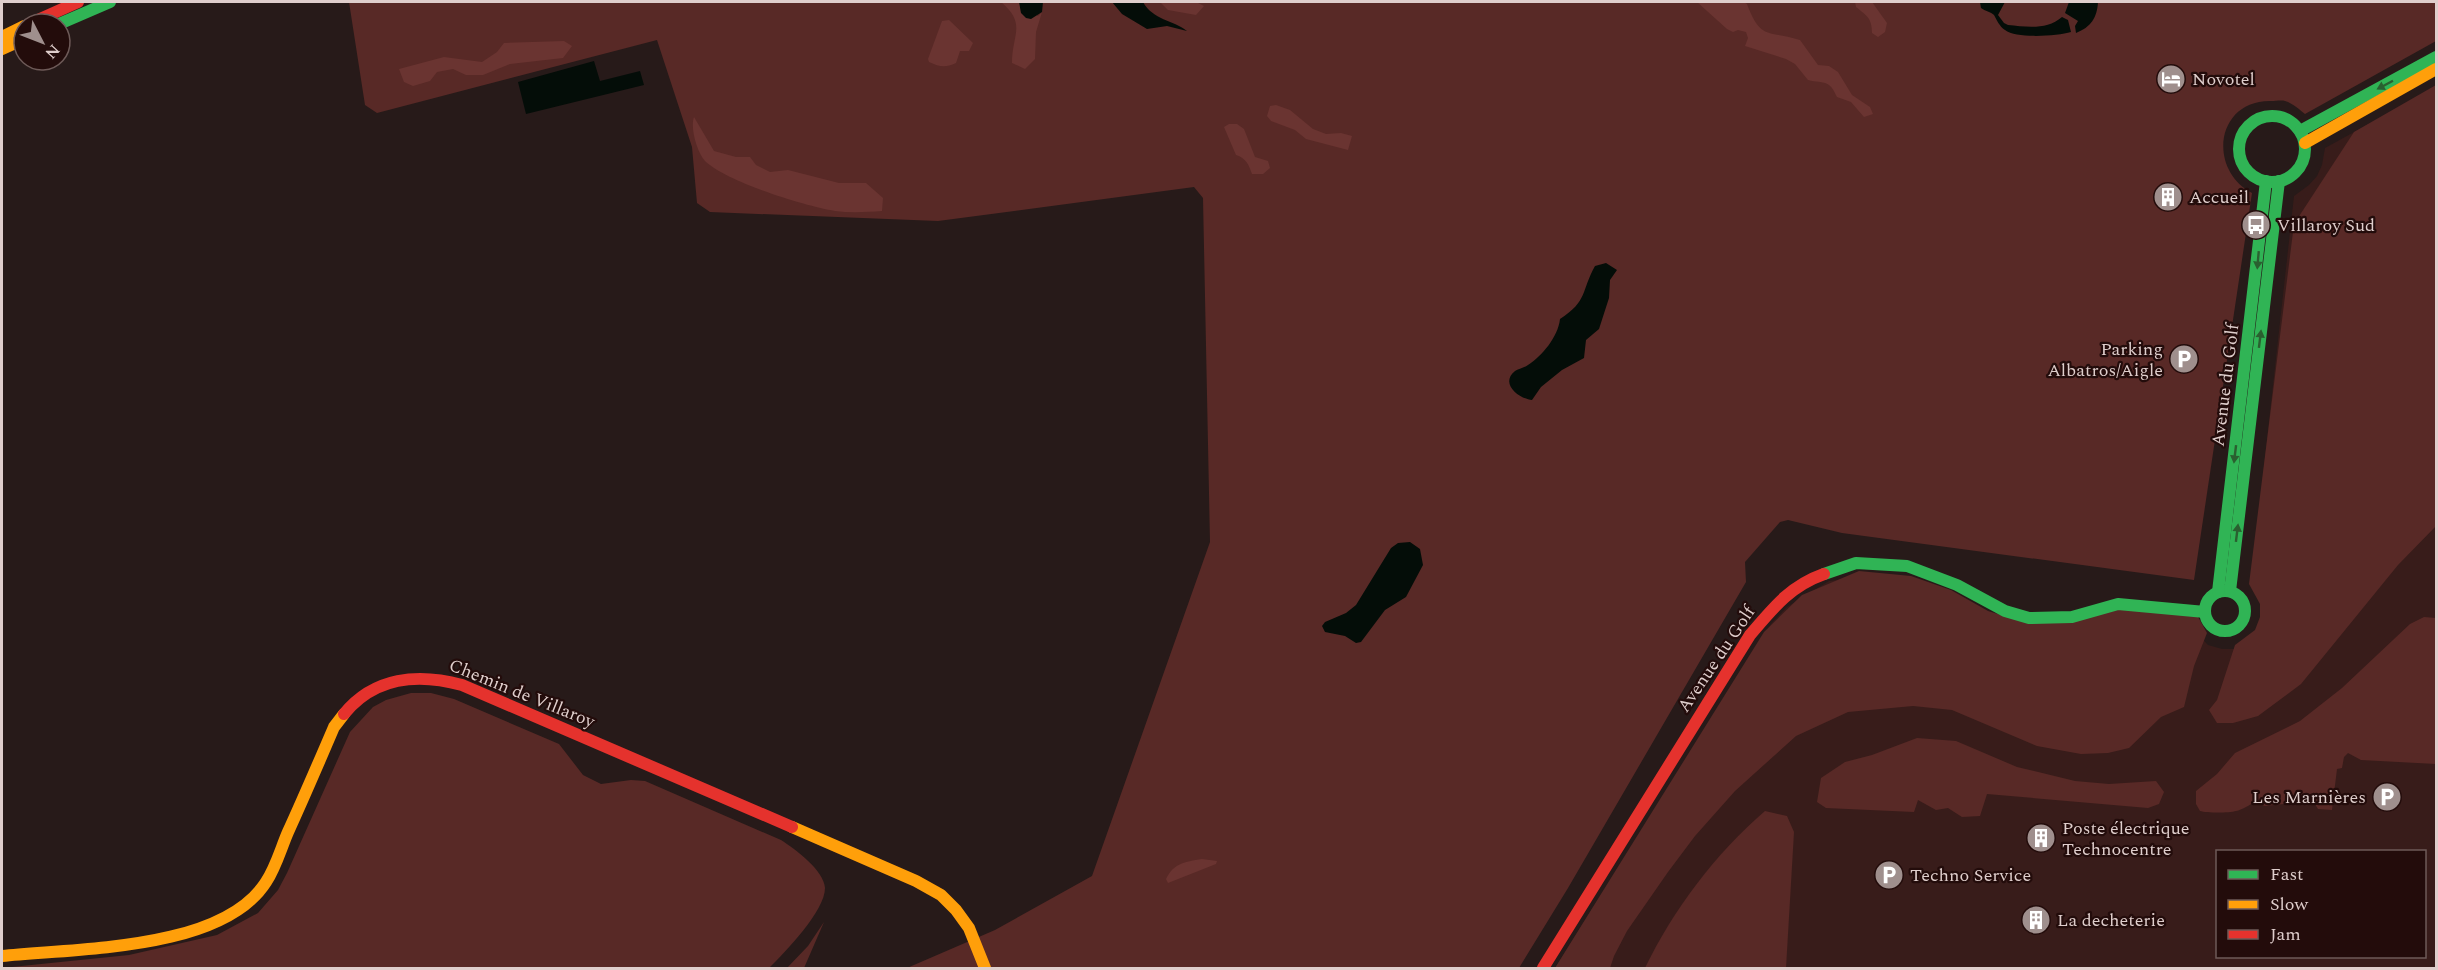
<svg xmlns="http://www.w3.org/2000/svg" width="2438" height="970" font-family="Spectral,serif">
<rect width="100%" height="100%" fill="#271a19"/>
<path fill="#381c1a" fill-rule="evenodd" d="M2436 87V968H1555L1771 624 1787 607 1829 581 1864 577 2000 620 2192 628 2208 645 2222 649H2234L2253 638 2261 620 2260 602 2251 583 2294 196 2309 185 2317 176 2322 165 2325 148ZM2218 852H2424V956H2218Z"/>
<g fill="#582926">
<path d="M349 2H2436V41L2305 114C2300 110 2292 103 2285 101 2282 100 2275 101 2271 101 2216 100 2207 169 2252 193L2194 580 1842 533 1788 520 1780 522 1745 562 1746 582 1568 888 1519 968H907L995 930 1092 876 1210 542 1203 198 1194 187 938 221 710 212 697 203 692 147 657 40 377 113 365 105Z"/>
<polygon points="2436,85 2436,526 2398,565 2301,684 2258,716 2233,723 2217,723 2209,710 2217,700 2235,645 2255,630 2260,617 2260,604 2249,584 2294,224 2354,132"/>
<polygon points="1859,571 1911,576 1951,590 1988,611 2024,622 2062,621 2130,607 2197,615 2207,633 2194,666 2184,707 2161,717 2129,748 2108,753 2081,754 2037,746 1952,710 1913,706 1848,712 1796,736 1735,791 1695,836 1668,872 1627,931 1614,956 1610,968 1555,968 1764,632 1802,595"/>
<path d="M2424 617 2436 618V764L2361 760 2348 753 2344 757 2342 768 2337 769 2332 810 2318 809 2313 801 2265 806 2255 802C2249 805 2242 810 2236 811 2229 813 2207 813 2200 811L2196 804V791L2217 774 2235 753 2300 721 2342 688 2410 624Z"/>
<path d="M411 693H431L454 699 559 744 583 775 601 784 631 780 645 781 781 840C795 849 824 870 825 888 825 911 785 952 769 968H2L129 955 217 935 258 913 278 890 287 873 350 732 373 707 386 700Z"/>
<polygon points="1917,738 1956,741 2017,767 2075,781 2109,784 2156,781 2164,792 2159,804 2148,808 1987,794 1980,816 1962,817 1948,808 1936,810 1918,800 1914,812 1826,808 1817,802 1821,778 1845,762 1872,755"/>
<path d="M1765 811 1787 816 1794 832 1786 968H1645C1673 910 1715 854 1765 811Z"/>
<polygon points="824,922 804,968 787,968 808,946"/>
</g>
<g fill="#6a3431">
<path d="M1001 2H1019L1020 5 1038 16 1042 12 1036 32 1035 59 1025 69 1012 63C1012 34 1027 24 1001 2Z"/>
<polygon points="1160,2 1196,2 1204,6 1196,15 1168,10"/>
<path d="M1697 2H1744L1747 4C1761 41 1768 30 1800 40L1818 65 1829 66 1838 72 1852 95 1870 107 1873 114 1864 117 1851 102 1837 97C1829 79 1825 84 1808 80L1795 64 1786 59 1745 46 1748 38 1746 32 1738 30 1733 32 1727 29Z"/>
<path d="M1855 2H1872L1887 23 1885 32 1878 37 1872 33C1872 18 1867 16 1856 7Z"/>
<path d="M949 20 973 43 969 51H960L956 63C945 68 940 67 929 62L928 59 942 21Z"/>
<polygon points="564,41 572,46 563,58 510,64 483,75 466,75 453,69 437,72 430,81 413,86 404,82 399,69 444,57 482,62 497,52 504,43"/>
<polygon points="1276,105 1290,110 1313,129 1326,134 1341,133 1352,136 1348,150 1306,139 1295,130 1271,121 1267,116 1270,106"/>
<path d="M694 117 714 151 736 157H750L756 165 770 172 788 170 839 183H866L883 198 882 211C867 212 851 213 835 211 804 206 727 182 705 161 697 152 690 128 694 117Z"/>
<path d="M1229 124H1237L1244 129 1255 157 1268 161 1270 168 1263 174H1252C1249 165 1246 158 1236 155L1224 127Z"/>
<path d="M1202 859 1217 861 1216 864 1168 883 1166 879C1174 863 1184 862 1202 859Z"/>
</g>
<g fill="#040d08">
<polygon points="1019,2 1043,2 1042,12 1031,19 1026,18 1021,13"/>
<path d="M1112 2H1143C1153 20 1173 20 1187 31L1167 26 1147 29 1122 14Z"/>
<path d="M1980 2H2005L1998 15 2004 23 2008 25C2027 27 2047 30 2062 17L2068 20 2071 32C2057 36 2017 39 2005 30 1999 26 1997 20 1994 15 1991 12 1985 11 1981 8Z"/>
<path d="M2069 2H2098C2097 18 2091 27 2076 33L2075 26 2078 21 2065 13Z"/>
<polygon points="594,61 600,81 640,71 644,85 526,114 518,82"/>
<path d="M1606 263 1617 270 1610 280 1609 298 1599 329 1586 340 1584 358 1562 370 1541 387 1532 400C1520 399 1499 384 1515 371 1518 369 1524 368 1528 365 1542 356 1558 337 1560 319 1588 301 1581 291 1595 266Z"/>
<polygon points="1410,542 1420,549 1423,565 1406,597 1385,610 1361,642 1356,643 1345,636 1325,632 1322,626 1325,622 1346,613 1356,605 1391,548 1398,543"/>
</g>
<g fill="none" stroke-linecap="round" stroke-linejoin="round">
<g stroke="#30b455" stroke-width="12">
<polyline points="59,24 110,2"/>
<circle cx="2272" cy="149" r="33"/>
<polyline points="2300,131 2436,57"/>
<polyline points="1824,574 1856,563 1907,566 1957,585 2005,611 2029,618 2072,617 2118,604 2205,612"/>
<circle cx="2225" cy="611" r="20"/>
<polyline points="2230,591 2279,181"/>
<polyline points="2218,592 2266,181"/>
</g>
<g stroke="#ff9f0a" stroke-width="12">
<polyline points="2,37 24,26"/>
<polyline points="2,49 24,39"/>
<polyline points="2305,143 2436,69"/>
<polyline points="792,827 916,881 941,895 956,910 969,928 985,968"/>
<path d="M2 956C76 948 222 951 266 882 276 867 281 848 288 832 304 797 319 762 334 727L344 714"/>
</g>
<g stroke="#e5322d" stroke-width="12">
<polyline points="29,24 78,2"/>
<path d="M344 714C374 677 418 673 462 685L792 827"/>
<path d="M1543 968 1750 635C1773 608 1790 586 1824 574"/>
</g>
</g>
<defs><path id="oneway-solid" d="M-6-.8H1V-3.2L6.5 0L1 3.2V.8H-6Z" transform="scale(1.5)"/></defs>
<g fill="#2a6030">
<use href="#oneway-solid" transform="translate(2385 85) rotate(152)"/>
<use href="#oneway-solid" transform="translate(2258 260) rotate(95)"/>
<use href="#oneway-solid" transform="translate(2260 339) rotate(-83)"/>
<use href="#oneway-solid" transform="translate(2235 454) rotate(97)"/>
<use href="#oneway-solid" transform="translate(2237 533) rotate(-83)"/>
</g>
<defs>
<g id="hotel-disc" transform="scale(1.5)"><circle r="9.5" fill="#9f8f8d" stroke="#230c0b"/><path d="M-6-4.5h1.5V1H6V5H4.5V3h-9V5H-6ZM-4 0a1.8 1.8 0 1 1 3.6 0ZM.5 0V-2.5h3Q6-2.5 6 0Z" fill="#fff"/></g>
<g id="building-disc" transform="scale(1.5)"><circle r="9.5" fill="#9f8f8d" stroke="#230c0b"/><path d="M-4-6H4V6H1V3H-1V6H-4ZM-2.5-4.3h1.7v1.8h-1.7ZM.8-4.3h1.7v1.8H.8ZM-2.5-1h1.7V.8h-1.7ZM.8-1h1.7V.8H.8Z" fill="#fff"/></g>
<g id="bus-disc" transform="scale(1.5)"><circle r="9.5" fill="#9f8f8d" stroke="#230c0b"/><path d="M-5-6H5V4H4V6H2V4H-2V6H-4V4H-5ZM-3.5-4V0h7V-4ZM-3.5 1.2v1.5H-2V1.2ZM2 1.2v1.5H3.5V1.2Z" fill="#fff"/></g>
<g id="parking-disc" transform="scale(1.5)"><circle r="9.5" fill="#9f8f8d" stroke="#230c0b"/><path d="M-3.5-5.5H1a3.5 3.5 0 0 1 0 7H-1V5.5H-3.5ZM-1-3.4V-.6H.8a1.4 1.4 0 0 0 0-2.8Z" fill="#fff"/></g>
</defs>
<g fill-rule="evenodd">
<use href="#hotel-disc" x="2171" y="79"/>
<use href="#building-disc" x="2168" y="197"/>
<use href="#bus-disc" x="2256" y="225"/>
<use href="#parking-disc" x="2184" y="359"/>
<use href="#parking-disc" x="2387" y="797"/>
<use href="#building-disc" x="2041" y="838"/>
<use href="#parking-disc" x="1889" y="875"/>
<use href="#building-disc" x="2036" y="920"/>
</g>
<g text-anchor="middle" stroke-width="4.5" stroke-linejoin="round" paint-order="stroke">
<g font-size="18" fill="#dfcecc" stroke="#230c0b" text-anchor="start">
<text x="2192" y="85">Novotel</text>
<text x="2189" y="203">Accueil</text>
<text x="2277" y="231">Villaroy Sud</text>
<text x="2163" y="355" text-anchor="end">Parking<tspan x="2163" dy="21">Albatros/Aigle</tspan></text>
<text x="2366" y="803" text-anchor="end">Les Marnières</text>
<text x="2062" y="834">Poste électrique<tspan x="2062" dy="21">Technocentre</tspan></text>
<text x="1910" y="881">Techno Service</text>
<text x="2057" y="926">La decheterie</text>
</g>
<g font-size="18" fill="#dfcecc" stroke="#230c0b">
<text transform="translate(2225 385) rotate(-83)" y="6">Avenue du Golf</text>
<text transform="translate(1716 659) rotate(-56)" y="6">Avenue du Golf</text>
<text transform="translate(522 693) rotate(22)" y="6">Chemin de Villaroy</text>
</g>
</g>
<rect width="2438" height="970" fill="none" stroke="#dfcecc" stroke-width="6"/>
<rect x="2216" y="850" width="210" height="108" fill="#230c0b" stroke="#6e5a58" stroke-width="1.5"/>
<rect x="2228" y="870" width="30" height="9" fill="#30b455" stroke="#6e5a58" stroke-width="1.5"/>
<text x="2270" y="880" font-size="18" fill="#dfcecc">Fast</text>
<rect x="2228" y="900" width="30" height="9" fill="#ff9f0a" stroke="#6e5a58" stroke-width="1.5"/>
<text x="2270" y="910" font-size="18" fill="#dfcecc">Slow</text>
<rect x="2228" y="930" width="30" height="9" fill="#e5322d" stroke="#6e5a58" stroke-width="1.5"/>
<text x="2270" y="940" font-size="18" fill="#dfcecc">Jam</text>
<g transform="translate(42 42) rotate(132)"><circle r="28" fill="#230c0b" stroke="#6e5a58" stroke-width="1.5"/>
<path d="M0-4.5L10 22L0 15L-10 22Z" fill="#9f8f8d"/>
<text y="-9" font-size="16" font-weight="bold" text-anchor="middle" fill="#dfcecc">N</text>
</g>
</svg>
